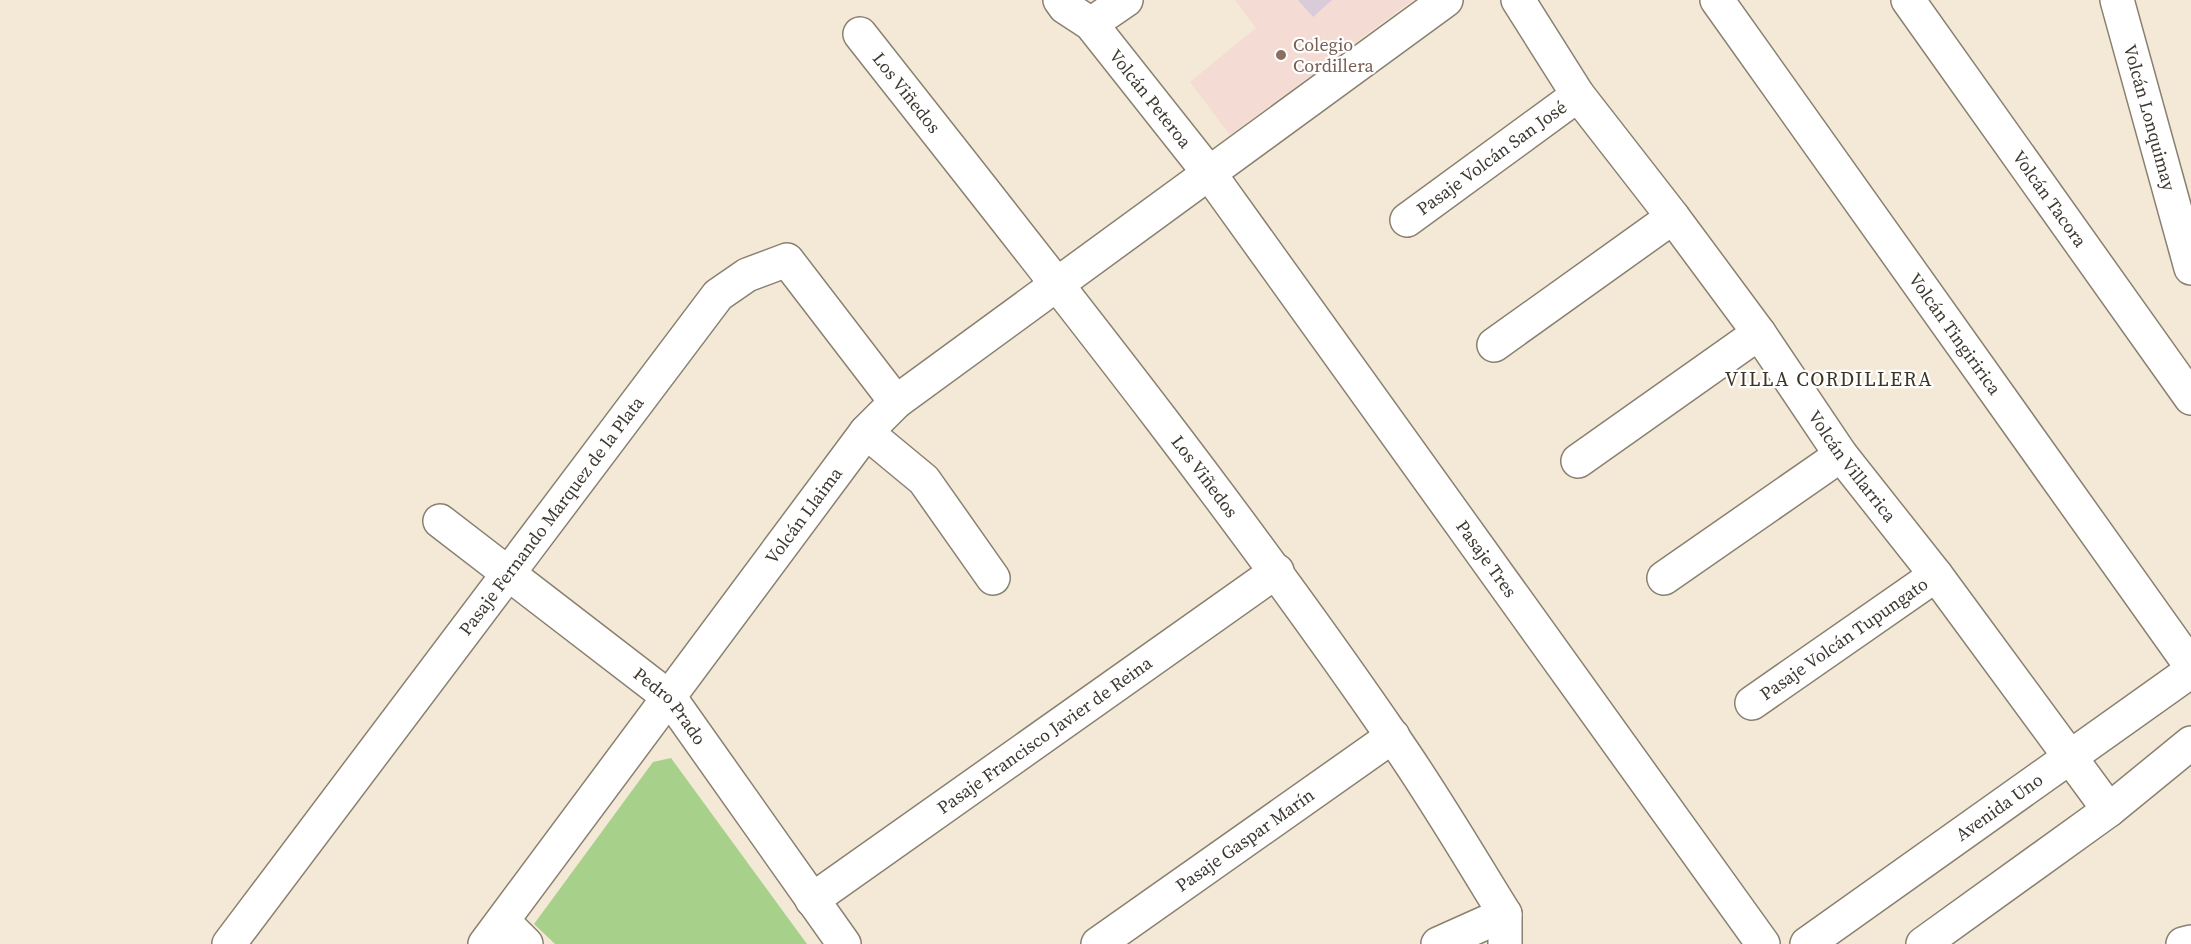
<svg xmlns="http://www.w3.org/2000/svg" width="2191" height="944" font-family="'Source Serif 4',serif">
<rect width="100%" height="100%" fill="#f4e9d7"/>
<polygon fill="#f4dbd3" points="1235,0 1413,0 1230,135 1190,82 1256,28"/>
<polygon fill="#a7d18b" points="671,758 807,944 555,944 534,924 653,762"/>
<polygon fill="#dacbdb" points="1298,0 1332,0 1313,17"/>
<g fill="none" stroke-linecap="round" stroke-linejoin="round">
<g stroke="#8a8070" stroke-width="36">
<g id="minor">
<path id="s1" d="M1060 0 1065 7 1091 24 1209 173 1763 944"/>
<path id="s2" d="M1518 0 1578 95 1673 217 1759 333 1841 455 1936 575 2109 810"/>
<path id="s3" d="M1717 0 2191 666"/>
<path id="s4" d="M1908 0 2191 398"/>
<path id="s5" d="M2117 0 2191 268"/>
<polyline points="1091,24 1126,0"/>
<path id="s6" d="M860 34C1041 264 1224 492 1390 733 1431 791 1467 853 1505 914V944"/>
<path id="s7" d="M1407 220 1578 95"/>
<polyline points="1494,345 1673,217"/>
<polyline points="866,432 924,480 993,578"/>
<polyline points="1578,461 1759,333"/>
<path id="s8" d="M440 521 670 698 844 944"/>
<polyline points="1664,578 1841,455"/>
<path id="s9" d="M1752 703 1936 575"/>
<path id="s10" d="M812 900 1277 571"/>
<polyline points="503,921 526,944"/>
<path id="s11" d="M229 944 718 295 747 275 787 260 896 402"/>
<path id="s12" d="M485 944 866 432 896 402 1446 0"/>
<path id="s13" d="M1098 944 1393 736"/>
<polyline points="1438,944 1505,914"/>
<polyline points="2183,944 2191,942"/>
</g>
</g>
<g stroke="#8a8070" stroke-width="36">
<g id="tertiary">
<path id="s14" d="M1807 944 2191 671"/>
<polyline points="1923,944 2109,810 2191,743"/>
</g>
</g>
<use href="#minor" stroke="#fff" stroke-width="33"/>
<use href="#tertiary" stroke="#fff" stroke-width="33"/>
</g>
<circle fill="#8d6e63" stroke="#fff" stroke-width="2" cx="1281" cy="55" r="6"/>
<g text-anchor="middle" stroke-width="4.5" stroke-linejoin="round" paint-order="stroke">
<g font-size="18" fill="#785e54" stroke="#fff" text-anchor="start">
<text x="1293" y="51">Colegio<tspan x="1293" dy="21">Cordillera</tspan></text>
</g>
<g font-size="18" fill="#3d3831" stroke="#fff">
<text dy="6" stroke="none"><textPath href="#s6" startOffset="75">Los Viñedos</textPath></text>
<text dy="6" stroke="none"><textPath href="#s1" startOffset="135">Volcán Peteroa</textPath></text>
<text dy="6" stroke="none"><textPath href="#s5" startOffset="122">Volcán Lonquimay</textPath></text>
<text dy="6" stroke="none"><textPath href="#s7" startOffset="105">Pasaje Volcán San José</textPath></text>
<text dy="6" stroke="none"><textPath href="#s4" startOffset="244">Volcán Tacora</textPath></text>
<text dy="6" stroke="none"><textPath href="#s3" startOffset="410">Volcán Tingiririca</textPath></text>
<text dy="6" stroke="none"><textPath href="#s2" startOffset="574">Volcán Villarrica</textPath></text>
<text dy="6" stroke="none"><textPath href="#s6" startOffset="561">Los Viñedos</textPath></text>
<text dy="6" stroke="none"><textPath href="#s12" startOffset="534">Volcán Llaima</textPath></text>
<text dy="6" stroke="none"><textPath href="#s11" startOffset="536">Pasaje Fernando Marquez de la Plata</textPath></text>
<text dy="6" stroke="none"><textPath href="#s1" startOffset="705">Pasaje Tres</textPath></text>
<text dy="6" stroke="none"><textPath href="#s9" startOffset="112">Pasaje Volcán Tupungato</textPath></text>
<text dy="6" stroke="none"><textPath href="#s8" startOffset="296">Pedro Prado</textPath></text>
<text dy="6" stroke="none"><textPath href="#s10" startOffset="285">Pasaje Francisco Javier de Reina</textPath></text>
<text dy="6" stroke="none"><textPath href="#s14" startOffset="236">Avenida Uno</textPath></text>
<text dy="6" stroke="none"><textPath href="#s13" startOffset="180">Pasaje Gaspar Marín</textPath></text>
</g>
<g font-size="20" letter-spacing="1.5" fill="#3c3425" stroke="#fff">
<text x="1829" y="386">VILLA CORDILLERA</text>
</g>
</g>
</svg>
